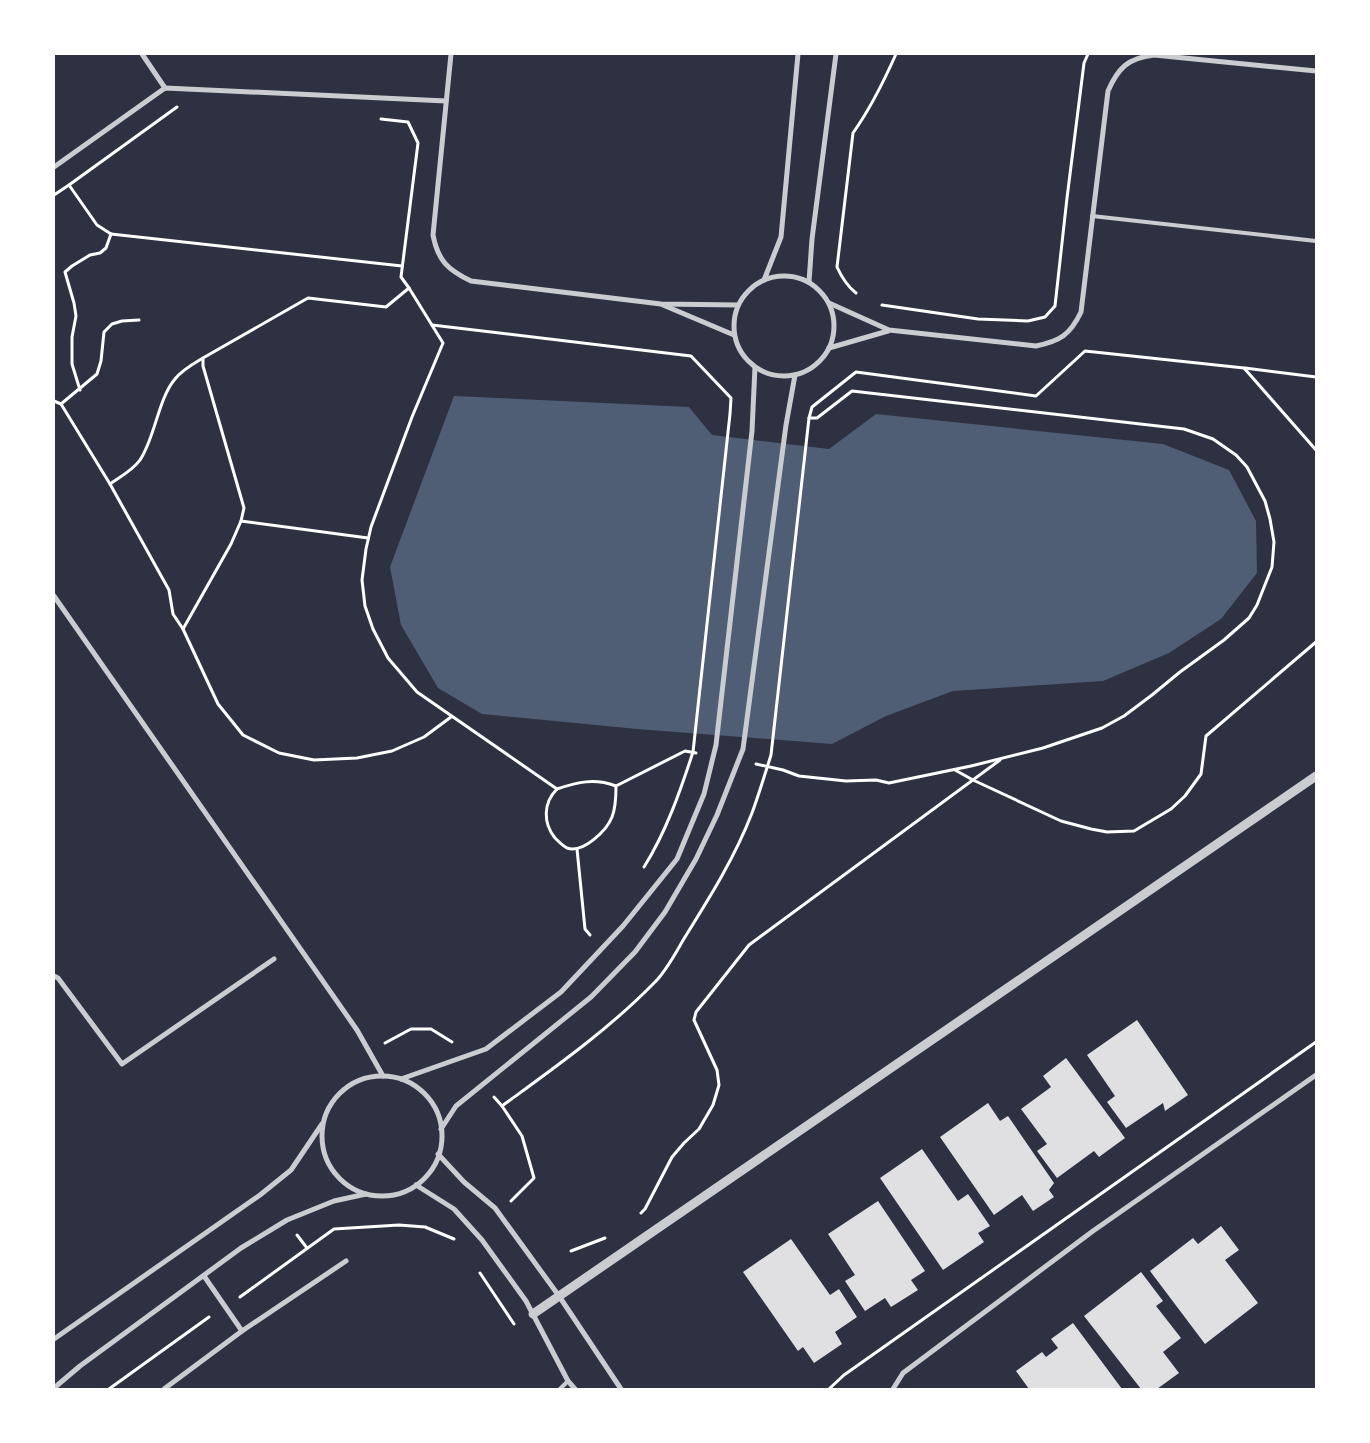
<svg xmlns="http://www.w3.org/2000/svg" width="1370" height="1443" font-family="Roboto,sans-serif">
<rect width="100%" height="100%" fill="#2d3142"/>
<polygon fill="#4f5d75" points="454,396 689,407 712,435 829,449 876,414 1163,444 1229,470 1256,521 1257,573 1221,619 1169,653 1103,681 953,691 886,716 832,744 637,729 482,714 438,688 401,625 390,567"/>
<g fill="#e0e0e3">
<polygon points="1137,1020 1188,1095 1165,1111 1163,1103 1126,1128 1107,1102 1115,1096 1087,1055"/>
<polygon points="1066,1058 1125,1138 1099,1157 1094,1151 1057,1178 1037,1151 1047,1144 1021,1109 1051,1087 1043,1076"/>
<polygon points="988,1103 1000,1121 1008,1116 1054,1183 1049,1190 1054,1197 1033,1211 1022,1195 994,1215 940,1137"/>
<polygon points="922,1149 958,1201 968,1194 990,1226 978,1233 984,1242 943,1270 880,1178"/>
<polygon points="878,1201 925,1271 911,1280 918,1290 891,1307 885,1298 865,1311 845,1281 855,1275 828,1234"/>
<polygon points="1221,1226 1239,1250 1225,1260 1258,1303 1205,1344 1150,1271 1193,1238 1198,1244"/>
<polygon points="791,1239 830,1295 839,1289 857,1317 835,1332 842,1344 814,1363 803,1347 798,1351 743,1272"/>
<polygon points="1141,1272 1163,1301 1156,1306 1181,1338 1163,1352 1179,1373 1157,1389 1141,1389 1084,1316"/>
<polygon points="1073,1323 1122,1389 1029,1389 1016,1371 1042,1352 1046,1357 1058,1348 1051,1339"/>
</g>
<g fill="none" stroke-linecap="round" stroke-linejoin="round">
<g stroke="#fff" stroke-width="3">
<polyline points="381,119 408,122 418,143 401,277 409,288"/>
<polyline points="54,195 69,185"/>
<polyline points="111,234 402,266"/>
<path d="M856 293C847 286 842 278 837 267L853 133C870 109 884 81 896 54"/>
<polyline points="882,305 978,319 1028,321 1045,317 1055,306 1067,198 1084,63 1088,54"/>
<path d="M432 325 691 356 731 398 730 414 693 752C680 792 666 832 644 867"/>
<path d="M203 358C193 364 182 370 175 379 158 399 155 438 140 460 133 470 120 477 110 484L169 590 173 614 183 629 218 704 243 735 279 753 314 760 357 758 392 751 424 737 451 717"/>
<polyline points="1245,368 1316,377"/>
<polyline points="80,390 72,364 72,337 76,316 74,303 65,272 72,266 90,255 100,253 106,248 111,234 97,225 69,185 177,107"/>
<polyline points="54,401 61,404"/>
<polyline points="809,418 812,407 856,372 1036,396 1085,351 1244,368 1316,450"/>
<polyline points="110,484 61,404 97,374 101,361 104,332 112,324 122,321 139,320"/>
<path d="M241 521 244 508 203 366V358L308 298 386 307 409 288 443 343 412 417 371 527 366 549 362 580 365 606 373 629 388 658 417 692 557 789C578 782 594 778 616 786L685 751 696 753"/>
<polyline points="183,629 231,544 241,521 368,538"/>
<polyline points="955,770 973,780 1061,821 1091,829 1107,832 1134,831 1171,809 1185,796 1201,774 1206,736 1316,642"/>
<path d="M557 789C543 803 543 823 555 838 558 841 563 846 567 848 583 854 607 830 612 817 616 807 616 796 616 786"/>
<polyline points="577,849 585,929 590,935"/>
<polyline points="385,1043 411,1029 431,1029 452,1042"/>
<polyline points="494,1097 502,1106"/>
<path d="M511 1201 534 1178 522 1136 502 1106C554 1068 608 1030 653 984 666 972 676 952 685 937 710 897 735 857 752 813 759 794 765 774 771 755L809 418H817L852 391 1184 429 1213 439 1236 455 1247 467 1265 501 1270 519 1274 542 1272 567 1257 605 1249 618 1224 640 1180 672 1152 695 1124 716 1102 728 1043 748 971 766 889 783 876 780 846 781 799 776 783 770 756 764"/>
<polyline points="641,1213 645,1209 672,1157 684,1143 699,1129 713,1105 719,1085 717,1070 694,1020 696,1012 749,945 1000,760"/>
<polyline points="297,1235 307,1248"/>
<polyline points="571,1251 605,1238"/>
<polyline points="480,1273 514,1324"/>
<polyline points="240,1297 334,1229 399,1225 425,1227 454,1239"/>
<polyline points="109,1389 209,1317"/>
<polyline points="829,1389 844,1375 1316,1042"/>
</g>
<g stroke="#caccd0" stroke-width="4">
<polyline points="1092,216 1316,241"/>
<polyline points="560,1389 568,1381"/>
</g>
<g stroke="#caccd0" stroke-width="5">
<polyline points="142,54 165,88"/>
<path d="M451 54 433 235C438 261 448 270 471 281L661 304 738 305"/>
<polyline points="54,167 165,88 446,101"/>
<circle cx="784" cy="326" r="50"/>
<polyline points="764,280 781,237 798,54"/>
<polyline points="809,282 812,239 836,54"/>
<path d="M829 303 889 330 1036 346C1060 341 1070 335 1081 312L1108 91C1118 68 1128 58 1154 55L1316 71"/>
<polyline points="663,305 734,335"/>
<polyline points="829,348 888,331"/>
<polyline points="54,596 357,1030 383,1076"/>
<polyline points="54,976 58,978 122,1064 274,959"/>
<circle cx="382" cy="1136" r="60"/>
<polyline points="401,1079 486,1049 561,992 623,926 677,859 704,794 716,745 752,431 755,367"/>
<polyline points="441,1129 456,1106 591,997 635,952 665,912 696,859 717,815 743,749 786,425 795,375"/>
<polyline points="438,1154 464,1182 495,1208 559,1296 621,1389"/>
<polyline points="416,1185 454,1209 482,1240 526,1301 568,1381 575,1389"/>
<polyline points="204,1276 242,1331"/>
<polyline points="54,1339 260,1195 291,1170 322,1124"/>
<polyline points="54,1388 80,1366 241,1248 287,1220 334,1201 366,1194"/>
<polyline points="164,1389 242,1331 346,1261"/>
<polyline points="893,1389 903,1373 1093,1231 1316,1075"/>
</g>
<polyline stroke="#caccd0" stroke-width="9" points="533,1314 1316,776"/>
</g>
<rect width="1370" height="1443" fill="none" stroke="#ffffff" stroke-width="110"/>
</svg>
